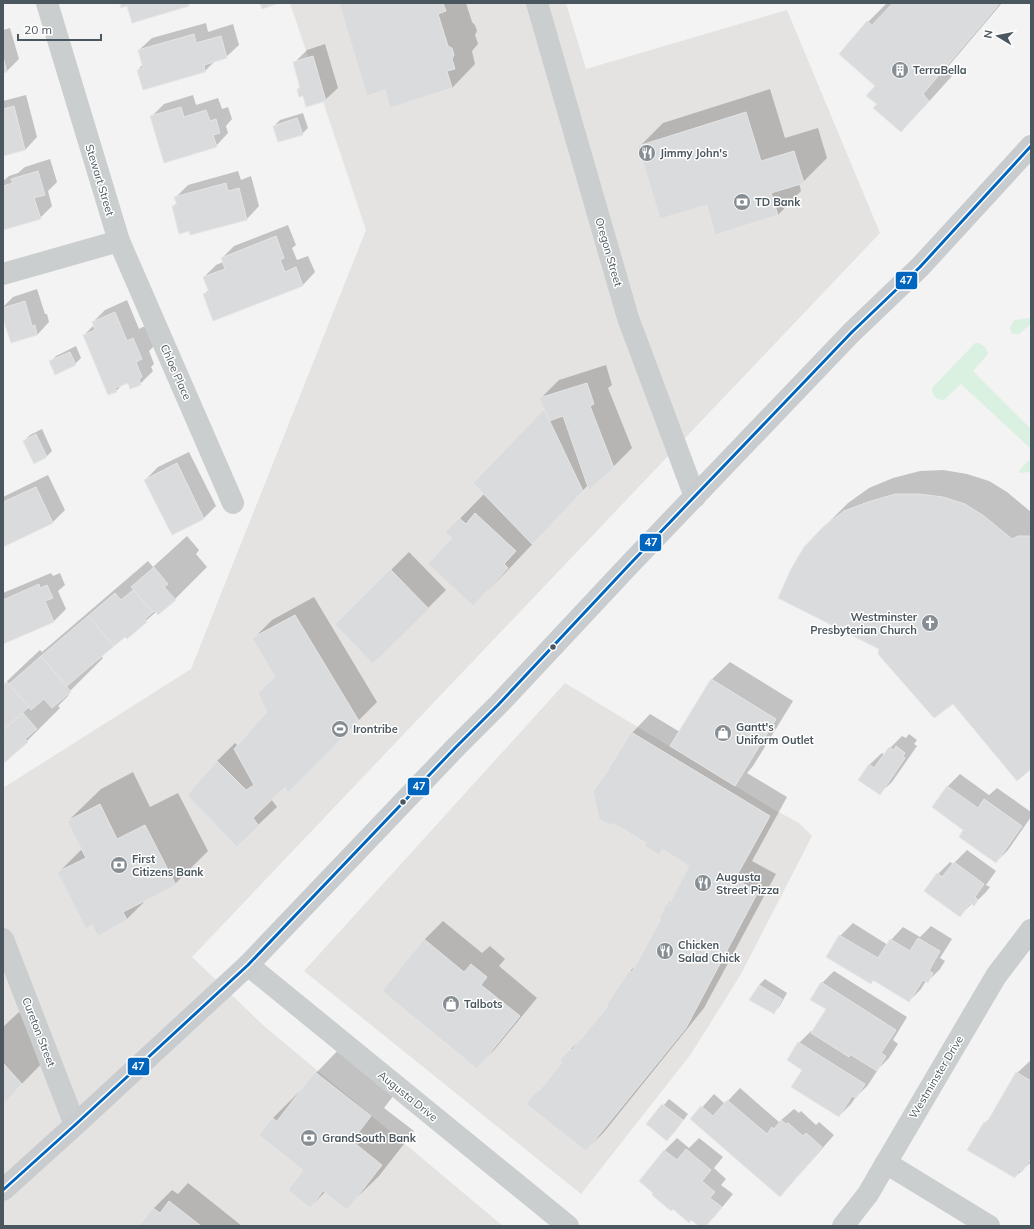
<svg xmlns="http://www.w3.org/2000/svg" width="1034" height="1229" font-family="Mulish,sans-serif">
<rect width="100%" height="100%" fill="#f4f3f3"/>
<g fill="#e4e3e1">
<polygon points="290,3 566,3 586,69 787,10 880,233 192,957 263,1025 503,1226 3,1226 3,788 191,669 366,230"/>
<polygon points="565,683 773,809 799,823 812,836 741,974 691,1054 581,1194 304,971"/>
</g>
<g fill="#daf0e1">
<polygon points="1031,318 1031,324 1019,334 1012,334 1010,328 1014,320"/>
<path d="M975 343C982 342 987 348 988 354L973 371 1031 429V449L961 384 944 400C936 400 932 396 932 388Z"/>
<polygon points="1031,458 1031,472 1019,473 1019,471"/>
</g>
<g fill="#0003">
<polygon points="340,3 466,3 472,22 475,25 477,31 475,35 478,44 472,51 475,64 452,88 386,89"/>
<polygon points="887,3 1002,3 946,69 952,76 924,107 901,131 878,104 877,86 840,54 868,22"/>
<polygon points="206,23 208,32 233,24 239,45 226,57 215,61 205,71 143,89 138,70 143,64 139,50 152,38"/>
<polygon points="10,28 19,59 7,71 3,72 3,30"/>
<polygon points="325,44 338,88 325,100 304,95 298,89 301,86 295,62 307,50"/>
<polygon points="770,89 785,138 818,128 827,158 803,182 799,183 801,191 778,215 707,204 639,147 663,123"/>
<polygon points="26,95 37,137 25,150 3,155 3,101"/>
<polygon points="193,95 196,105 218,98 222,109 228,107 232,119 226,126 228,133 216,146 151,117 164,104"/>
<polygon points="303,113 308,128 302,134 274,126 280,120"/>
<polygon points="50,159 57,182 48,191 52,206 40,218 3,229 3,181 9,176 18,173 25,167"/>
<polygon points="238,171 241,180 251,176 259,206 247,219 190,234 189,230 173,206 177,203 176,197 188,185"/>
<polygon points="288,225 296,245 292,248 297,260 308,256 315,272 303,285 214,320 204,294 209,290 204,277 216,265 223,262 222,258 234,246"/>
<polygon points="37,289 45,314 47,314 49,322 37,335 3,315 3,307 13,297"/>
<polygon points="127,300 139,329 145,326 154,346 149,351 154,364 151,367 153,371 140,384 128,381 124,383 116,391 84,335 94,325 93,322 105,310"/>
<polygon points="76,346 81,358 75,364 50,362 56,356"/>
<polygon points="606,365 612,385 608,388 632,448 613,467 588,485 506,572 473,605 454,538 447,532 484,494 545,409 540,399 559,380"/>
<polygon points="42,429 52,451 46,457 24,441 30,435"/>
<polygon points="189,452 216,506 204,518 173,534 145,480 158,467"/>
<polygon points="943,470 967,474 989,481 1007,492 1031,512 1031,767 953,702 880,648 824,527 848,503 869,488 893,478 920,471"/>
<polygon points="48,475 65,510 52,523 3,546 3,497"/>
<polygon points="187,536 199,550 196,554 207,567 175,599 156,612 127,637 125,635 101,656 103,658 67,694 69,695 58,706 60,708 27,741 4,762 3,685 26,663 40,650 42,652 148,561 153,567"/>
<polygon points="409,552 446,590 373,663 336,625"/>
<polygon points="51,573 53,576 60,573 65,585 58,591 66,609 54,621 3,643 3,593"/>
<polygon points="314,597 377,702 288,791 286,786 271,799 277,807 237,845 217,761 235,743 238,746 268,712 276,676 254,638 272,620"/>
<polygon points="730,662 793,701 753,766 747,773 787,797 752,861 776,874 704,1008 604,1132 586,1150 536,1094 549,1080 564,1062 571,1049 587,1034 609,1006 630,971 638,964 662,918 668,904 673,899 691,866 663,849 658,854 647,843 606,776 632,733 650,714 680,732 711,680"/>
<polygon points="909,734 917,740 914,744 917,746 892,782 879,794 869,765 882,753 885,755 890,748 902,736 906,738"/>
<polygon points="133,772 150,807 178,793 208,851 175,884 148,898 127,919 98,934 93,924 58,873 82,849 68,821 101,789"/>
<polygon points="960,774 989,795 997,788 1031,812 1031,817 1008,850 996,862 965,830 933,807 948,786"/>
<polygon points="967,850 996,871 986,885 990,887 986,892 974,904 972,903 960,916 938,874 950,862 953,864"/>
<polygon points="443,921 482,953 490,946 505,959 499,966 537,998 495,1049 477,1067 383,991 425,939"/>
<polygon points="853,923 888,945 891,940 903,927 920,937 931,926 952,939 940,958 945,961 940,969 928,981 926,981 921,989 909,1001 874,979 871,983 828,957 840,936"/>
<polygon points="834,971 907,1017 893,1040 898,1044 889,1058 876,1071 877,1071 868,1085 856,1097 851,1104 839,1116 803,1069 799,1043 811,1031 813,1032 827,1009 822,983"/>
<polygon points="765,979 787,993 779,1007 773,1013 759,985"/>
<polygon points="19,1012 54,1051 3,1103 3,1027"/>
<polygon points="348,1040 403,1083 384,1108 414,1131 379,1176 346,1208 325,1192 310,1207 305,1169 260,1135 273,1118 305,1086 316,1073"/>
<polygon points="1030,1061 1031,1061 1031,1162 1015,1177 985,1123 993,1114 1017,1073"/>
<polygon points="740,1088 779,1122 794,1109 799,1113 801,1111 816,1125 819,1122 834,1135 792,1183 780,1195 692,1119 714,1094 725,1104"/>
<polygon points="669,1099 688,1114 673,1134 648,1124"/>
<polygon points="677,1138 689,1148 699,1138 723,1157 714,1168 726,1179 721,1185 733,1194 715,1216 705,1226 700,1226 664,1151"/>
<polygon points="188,1183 242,1226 140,1226 154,1208 172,1190 178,1194"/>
</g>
<g fill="#dadbdc" stroke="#e5e5e6">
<polygon points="120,3 188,3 189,6 132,23 127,6 121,8"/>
<polygon points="260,3 276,3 276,4 262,9"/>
<polygon points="339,3 443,3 446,11 438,14 448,46 452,48 454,55 452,59 455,69 447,71 452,88 390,108 385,90 367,96"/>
<polygon points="893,3 1000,3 923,94 929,101 901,132 873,108 877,104 866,96 875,86 839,54 867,21 872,25"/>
<polygon points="194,34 196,43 221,36 227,58 204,65 205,72 143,90 137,70 143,68 138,50"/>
<polygon points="313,56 326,101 306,107 303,96 299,97 297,89 300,88 293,62"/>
<polygon points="3,57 7,72 3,73"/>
<polygon points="14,106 25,150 3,156 3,109"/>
<polygon points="181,107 184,117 206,110 210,121 216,119 220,133 213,135 217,147 164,163 150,116"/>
<polygon points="746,112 761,161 794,151 804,183 771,193 778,215 715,235 707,205 660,219 638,146"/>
<polygon points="297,118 303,135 278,142 273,126"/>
<polygon points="38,171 45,195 34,198 41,219 3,230 3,186 13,183 11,179"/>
<polygon points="226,183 228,191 239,188 247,220 190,235 189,231 179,234 172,206 177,205 174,197"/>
<polygon points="276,236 284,258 280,260 285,272 296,267 303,286 213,321 203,294 209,292 203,277 225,269 221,258"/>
<polygon points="25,301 32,326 35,325 37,335 11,343 3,319 3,308"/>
<polygon points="115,312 127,341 133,338 142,359 136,362 142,377 139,379 141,385 130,389 128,383 115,388 117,392 108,395 83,335 95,330 92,322"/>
<polygon points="70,352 76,365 55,375 49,361"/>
<polygon points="587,383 594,404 590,406 614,468 589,490 563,416 549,421 539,398"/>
<polygon points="544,409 583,491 532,544 473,483"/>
<polygon points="36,434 47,457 34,464 23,441"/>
<polygon points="177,463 204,519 172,535 144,480"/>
<polygon points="36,487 53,523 3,547 3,502"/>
<polygon points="895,494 919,494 943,497 965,504 984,516 1012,539 1018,536 1031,536 1031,769 1017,781 953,704 934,718 878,654 879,649 778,598 791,569 804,547 823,527 844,511 868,502"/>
<polygon points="475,513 516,551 504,564 508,568 473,606 428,564 452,538 445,532 459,518 466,524"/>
<polygon points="154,567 168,584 164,587 176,600 158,615 154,611 153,612 131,587"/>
<polygon points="390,569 429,609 373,664 335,624"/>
<polygon points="39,584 40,588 47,585 53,598 45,601 54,622 3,644 3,600"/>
<polygon points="133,590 153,612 145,619 147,622 127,639 125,637 114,646 88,616 115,593 121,600"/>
<polygon points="295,615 359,721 288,793 285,787 253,818 259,826 237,847 187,795 217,761 246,790 254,785 234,749 267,712 258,693 275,677 252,638"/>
<polygon points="88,616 114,646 67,686 41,656"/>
<polygon points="41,656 71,692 52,708 44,699 31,710 9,684"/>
<polygon points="711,679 776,719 735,786 670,746"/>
<polygon points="7,682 29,707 3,730 3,686"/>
<polygon points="23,713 37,729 25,739 28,742 4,763 3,730"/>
<polygon points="631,732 770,816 735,879 758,892 686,1028 586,1151 526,1104 535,1093 537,1094 562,1062 560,1060 570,1049 572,1050 608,1006 606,1005 630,970 632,972 661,919 659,918 667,903 669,905 689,866 662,849 659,855 644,846 646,843 613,823 611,826 599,819 593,791 605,775"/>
<polygon points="896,746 905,753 903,756 905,758 880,795 858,780 869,764 874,768 889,747 894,750"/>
<polygon points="947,786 978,808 984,799 1022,826 996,863 959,837 963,830 932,807"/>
<polygon points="100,804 117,839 145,825 176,885 123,912 127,920 98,936 92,925 86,929 57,872 86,858 67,821"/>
<polygon points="954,862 984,884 975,897 978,900 974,906 970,903 960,917 924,891 937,873 942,877"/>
<polygon points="839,935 878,958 890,939 910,951 918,938 940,951 929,971 933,973 928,983 923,980 909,1002 873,980 871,984 826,957"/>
<polygon points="424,939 464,972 471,964 487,977 481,985 520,1016 477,1069 382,991"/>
<polygon points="821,982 896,1030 881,1053 886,1056 877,1071 851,1055 849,1057 811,1033 826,1009 810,1000"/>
<polygon points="759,985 782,999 774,1014 749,1000"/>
<polygon points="798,1042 865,1084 856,1098 852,1096 839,1117 791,1087 802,1070 787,1060"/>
<polygon points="3,1063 22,1084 4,1101 5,1102 3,1104"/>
<polygon points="315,1072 371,1116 352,1141 382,1165 347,1210 323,1191 310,1208 288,1190 303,1170 259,1135 272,1118 277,1121"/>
<polygon points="1016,1072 1031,1081 1031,1162 1029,1161 1022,1172 1019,1170 1015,1178 967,1150 984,1122 986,1124"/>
<polygon points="727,1100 767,1134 772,1127 774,1129 781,1120 786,1124 788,1123 803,1136 806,1133 822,1147 780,1197 690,1119 701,1106 713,1116"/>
<polygon points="662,1104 683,1120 667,1141 646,1124"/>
<polygon points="686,1149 711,1170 702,1181 715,1192 710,1198 722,1207 706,1226 699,1226 691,1220 689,1223 673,1209 671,1211 652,1195 653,1193 639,1181 664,1150 677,1160"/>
<polygon points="169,1201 201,1226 139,1226 153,1208 160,1213"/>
</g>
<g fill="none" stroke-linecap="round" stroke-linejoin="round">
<g stroke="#cbcecf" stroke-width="22">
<polyline points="47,3 119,241 233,503"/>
<polyline points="537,3 628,318 695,497"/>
<polyline points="3,274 119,241"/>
<polyline points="3,939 75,1125"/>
<polyline points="248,965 568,1226"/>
<polyline points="886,1163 989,1226"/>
<polyline points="843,1226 868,1194 886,1163 996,976 1031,930"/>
</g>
<polyline stroke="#c9ccce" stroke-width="22" points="3,1190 75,1125 248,965 455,748 498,705 630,564 852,332 920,267 1031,146"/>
<g stroke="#fff" stroke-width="6">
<polyline id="bus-1" points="3,1190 75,1125 248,965 455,748 498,705 630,564 852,332 920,267 1031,146"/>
</g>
<use href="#bus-1" stroke="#0065bd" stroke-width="3"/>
</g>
<defs>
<g id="building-disc" transform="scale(0.9)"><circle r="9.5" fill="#868e93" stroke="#fff"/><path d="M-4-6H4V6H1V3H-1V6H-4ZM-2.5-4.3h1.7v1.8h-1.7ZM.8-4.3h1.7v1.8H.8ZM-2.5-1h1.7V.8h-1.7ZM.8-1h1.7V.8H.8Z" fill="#fff"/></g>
<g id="restaurant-disc" transform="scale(0.9)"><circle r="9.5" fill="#868e93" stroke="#fff"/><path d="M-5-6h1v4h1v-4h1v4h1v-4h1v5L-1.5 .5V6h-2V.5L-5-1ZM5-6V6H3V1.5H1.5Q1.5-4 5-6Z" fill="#fff"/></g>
<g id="bank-disc" transform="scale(0.9)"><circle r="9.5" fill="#868e93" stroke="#fff"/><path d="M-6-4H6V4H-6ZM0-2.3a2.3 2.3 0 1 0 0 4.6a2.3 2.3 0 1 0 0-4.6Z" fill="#fff"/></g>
<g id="church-disc" transform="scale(0.9)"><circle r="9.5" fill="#868e93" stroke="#fff"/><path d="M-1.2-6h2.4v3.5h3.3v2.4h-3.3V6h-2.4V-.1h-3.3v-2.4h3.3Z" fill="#fff"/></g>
<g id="stadium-disc" transform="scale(0.9)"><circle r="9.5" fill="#868e93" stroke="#fff"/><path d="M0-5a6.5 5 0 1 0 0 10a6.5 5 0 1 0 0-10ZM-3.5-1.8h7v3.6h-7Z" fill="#fff"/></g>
<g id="shop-disc" transform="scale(0.9)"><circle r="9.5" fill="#868e93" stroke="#fff"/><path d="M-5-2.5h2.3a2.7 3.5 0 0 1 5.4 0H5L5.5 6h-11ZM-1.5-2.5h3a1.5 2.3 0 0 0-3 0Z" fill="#fff"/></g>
</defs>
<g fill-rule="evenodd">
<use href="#building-disc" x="900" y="70"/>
<use href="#restaurant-disc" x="647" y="153"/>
<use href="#bank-disc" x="742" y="202"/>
<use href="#church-disc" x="930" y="623"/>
<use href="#stadium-disc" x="340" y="729"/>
<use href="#shop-disc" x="723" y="733"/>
<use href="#bank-disc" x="119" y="865"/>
<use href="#restaurant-disc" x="703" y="883"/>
<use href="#restaurant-disc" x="665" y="951"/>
<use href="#shop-disc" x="451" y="1004"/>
<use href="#bank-disc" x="309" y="1138"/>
</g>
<g fill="#4b575f" stroke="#fff" stroke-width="1.5">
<circle cx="553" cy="647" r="3.5"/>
<circle cx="403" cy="802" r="3.5"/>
</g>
<g text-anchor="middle" stroke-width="3" stroke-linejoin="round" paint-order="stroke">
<g font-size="11" font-weight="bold" fill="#4b575f" stroke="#fff" text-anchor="start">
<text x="913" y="74">TerraBella</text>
<text x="660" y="157">Jimmy John's</text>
<text x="755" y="206">TD Bank</text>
<text x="917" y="621" text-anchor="end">Westminster<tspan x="917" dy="13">Presbyterian Church</tspan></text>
<text x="736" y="731">Gantt's<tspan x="736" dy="13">Uniform Outlet</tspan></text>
<text x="353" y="733">Irontribe</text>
<text x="132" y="863">First<tspan x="132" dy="13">Citizens Bank</tspan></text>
<text x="716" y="881">Augusta<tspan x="716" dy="13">Street Pizza</tspan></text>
<text x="678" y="949">Chicken<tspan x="678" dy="13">Salad Chick</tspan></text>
<text x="464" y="1008">Talbots</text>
<text x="322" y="1142">GrandSouth Bank</text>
</g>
<g font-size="11" fill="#4b575f" stroke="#fff">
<text transform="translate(100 180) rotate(73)" y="4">Stewart Street</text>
<text transform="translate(609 252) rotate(74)" y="4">Oregon Street</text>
<text transform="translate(176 372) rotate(66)" y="4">Chloe Place</text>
<text transform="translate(39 1032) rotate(69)" y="4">Cureton Street</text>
<text transform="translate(936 1077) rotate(-59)" y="4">Westminster Drive</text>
<text transform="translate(408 1096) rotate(39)" y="4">Augusta Drive</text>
</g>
</g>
<g stroke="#fff" stroke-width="1.5">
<rect x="895" y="271" width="23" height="19" rx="4" fill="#0065bd"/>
<rect x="639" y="533" width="23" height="19" rx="4" fill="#0065bd"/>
<rect x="407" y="777" width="23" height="19" rx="4" fill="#0065bd"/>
<rect x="127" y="1057" width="23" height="19" rx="4" fill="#0065bd"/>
</g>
<g font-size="11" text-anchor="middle" font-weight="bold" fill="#fff">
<text x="906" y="284">47</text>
<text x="651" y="546">47</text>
<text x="419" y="790">47</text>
<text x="138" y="1070">47</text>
</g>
<rect width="1034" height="1229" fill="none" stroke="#4b575f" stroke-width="8"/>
<g transform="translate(998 36) rotate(280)" stroke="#ffffff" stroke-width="3" paint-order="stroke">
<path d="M0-3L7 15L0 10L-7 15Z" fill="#4b575f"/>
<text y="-6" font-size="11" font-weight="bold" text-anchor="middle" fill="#4b575f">N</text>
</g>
<path d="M18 34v6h83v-6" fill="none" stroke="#4b575f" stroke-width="2"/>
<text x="24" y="34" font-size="12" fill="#4b575f" stroke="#ffffff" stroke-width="3" paint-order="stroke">20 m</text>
</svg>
